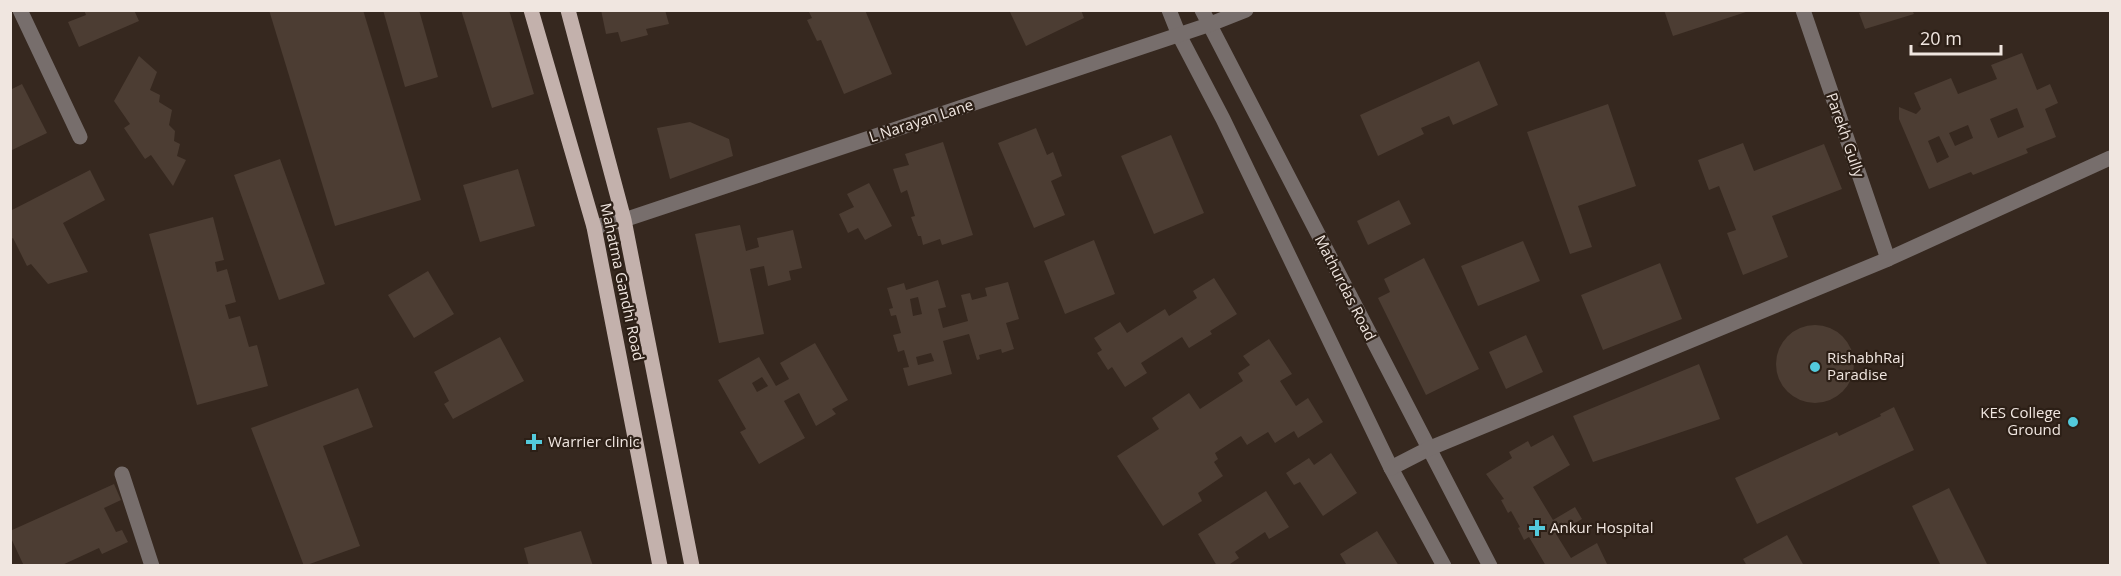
<svg xmlns="http://www.w3.org/2000/svg" width="2121" height="576" font-family="'Open Sans',sans-serif">
<rect width="100%" height="100%" fill="#36281f"/>
<g fill="#4c3d33" fill-rule="evenodd">
<polygon points="84,10 134,10 139,21 79,47 68,22 86,15"/>
<polygon points="269,10 363,10 421,200 335,226"/>
<polygon points="383,10 419,10 438,77 405,87"/>
<polygon points="461,10 509,10 534,94 492,108"/>
<polygon points="601,10 665,10 669,24 646,29 648,35 621,42 618,32 606,34"/>
<polygon points="808,10 865,10 892,74 844,94 821,40 817,41 807,20 812,18"/>
<polygon points="1009,10 1081,10 1084,18 1026,46"/>
<polygon points="1664,10 1749,10 1749,11 1673,36"/>
<polygon points="1868,10 1912,10 1914,14 1865,29 1859,13"/>
<path d="M2022 53 2037 90 2050 84 2058 103 2045 109 2056 137 2026 149 2028 153 1973 175 1971 172 1929 189 1899 119V107L1916 114 1921 109 1914 93 1951 78 1958 94 1997 79 1991 65ZM2017 108 2024 127 1998 138 1990 119ZM1968 125 1973 138 1955 146 1949 133ZM1939 136 1949 157 1937 163 1928 141Z"/>
<polygon points="139,56 157,72 150,90 160,95 159,102 172,110 169,125 175,131 174,141 180,144 177,156 186,160 173,186 151,155 145,159 124,128 130,124 114,101"/>
<polygon points="1479,61 1498,105 1453,125 1449,116 1421,128 1424,134 1378,156 1360,115"/>
<polygon points="22,84 47,133 10,151 10,90"/>
<polygon points="1608,104 1636,186 1578,206 1592,247 1570,254 1527,132"/>
<polygon points="690,122 729,139 733,156 670,179 657,128"/>
<polygon points="1036,128 1047,155 1053,152 1062,176 1051,181 1065,215 1034,228 998,143"/>
<polygon points="1171,135 1204,213 1154,234 1121,156"/>
<polygon points="943,142 973,235 942,245 940,239 923,245 921,236 918,236 911,217 915,216 907,190 901,193 893,169 909,165 905,154"/>
<polygon points="1743,143 1754,171 1824,144 1842,189 1772,216 1788,257 1743,275 1727,233 1736,230 1719,186 1709,190 1698,160"/>
<polygon points="280,159 325,284 279,300 234,175"/>
<polygon points="518,169 535,226 480,242 463,185"/>
<polygon points="90,170 105,200 63,223 88,272 48,284 31,264 27,266 13,238 10,240 10,211"/>
<polygon points="869,183 892,226 865,240 858,228 848,233 839,214 854,207 847,194"/>
<polygon points="1399,200 1411,224 1368,245 1357,221"/>
<polygon points="213,217 224,260 215,262 217,272 227,269 236,302 225,305 229,319 240,316 249,347 257,345 268,386 197,405 149,234"/>
<polygon points="740,225 746,251 759,247 757,238 793,230 802,268 789,271 791,280 768,286 764,266 750,269 764,334 719,343 695,234"/>
<polygon points="1094,240 1115,294 1065,314 1044,261"/>
<polygon points="1523,241 1540,281 1478,306 1461,266"/>
<polygon points="1424,258 1479,369 1426,395 1378,298 1390,292 1384,279"/>
<polygon points="1660,263 1682,319 1603,350 1581,295"/>
<polygon points="428,271 454,314 414,338 388,295"/>
<polygon points="1214,278 1237,314 1210,331 1212,334 1189,348 1182,337 1141,363 1147,373 1125,387 1112,367 1108,370 1097,353 1102,350 1094,338 1120,322 1127,333 1165,309 1169,316 1197,298 1193,291"/>
<path d="M938 280 946 307 938 309 943 328 968 321 961 295 970 293 972 300 987 296 985 288 1008 282 1019 319 1006 323 1014 349 1002 353 1001 349 979 355 980 359 977 360 969 334 943 341 952 374 908 386 903 368 909 367 904 350 898 352 893 335 901 333 896 315 891 316 889 309 893 308 887 288 904 283 906 290ZM918 297 922 314 913 316 910 299ZM931 353 934 361 918 365 916 357Z"/>
<circle cx="1815" cy="364" r="39"/>
<polygon points="1526,335 1543,372 1506,389 1489,352"/>
<polygon points="500,337 524,381 453,419 444,404 449,401 434,372"/>
<polygon points="1269,339 1292,374 1280,381 1296,406 1308,398 1323,422 1298,438 1294,431 1275,443 1268,432 1247,445 1241,436 1215,453 1218,459 1214,462 1223,476 1198,493 1202,501 1163,526 1117,456 1159,429 1152,418 1189,393 1200,409 1243,381 1238,373 1250,365 1243,356"/>
<path d="M815 343 848 400 832 409 836 414 816 426 799 393 784 401 805 438 759 464 740 432 746 429 718 380 759 357 776 386 789 379 780 363ZM762 377 768 386 757 392 752 383Z"/>
<polygon points="1699,364 1720,419 1593,462 1573,416"/>
<polygon points="358,388 373,427 323,446 360,546 304,566 251,428"/>
<polygon points="1894,407 1914,450 1757,524 1735,478 1837,432 1839,436 1881,416 1880,414"/>
<polygon points="1553,435 1570,465 1533,487 1553,520 1575,507 1582,519 1556,534 1571,558 1597,543 1608,566 1546,566 1529,537 1524,540 1518,528 1520,527 1511,511 1508,513 1501,500 1504,499 1486,474 1512,458 1509,452 1528,441 1531,447"/>
<polygon points="1331,453 1357,493 1323,516 1300,482 1294,485 1286,473 1309,458 1314,465"/>
<polygon points="114,484 121,500 104,508 116,532 122,530 128,542 102,554 99,548 60,566 24,566 10,536 10,531"/>
<polygon points="1949,488 1988,566 1941,566 1912,506"/>
<polygon points="1266,491 1289,527 1269,539 1265,532 1235,552 1239,558 1227,566 1217,566 1198,534"/>
<polygon points="581,531 593,566 529,566 524,548"/>
<polygon points="1377,531 1399,566 1343,566 1346,564 1340,554"/>
<polygon points="1787,535 1804,566 1747,566 1743,559"/>
</g>
<g fill="none" stroke-linecap="round" stroke-linejoin="round">
<g stroke="#776e6c" stroke-width="15">
<polyline points="20,10 80,137"/>
<polyline points="1169,10 1179,35 1223,119 1391,468 1444,566"/>
<polyline points="1202,10 1490,566"/>
<polyline points="1803,10 1888,259"/>
<polyline points="594,227 624,220 1208,25 1246,10"/>
<polyline points="1391,468 1428,449 1888,259 2110,158"/>
<polyline points="122,474 152,566"/>
</g>
<g stroke="#c3b1ac" stroke-width="15">
<polyline points="531,10 594,227 660,566"/>
<polyline points="568,10 624,220 692,566"/>
</g>
</g>
<g fill="#53cadc" stroke="#2c1f16" stroke-width="2">
<circle cx="1815" cy="367" r="6"/>
<circle cx="2073" cy="422" r="6"/>
<path d="M531 433h6v6h6v6h-6v6h-6v-6h-6v-6h6z"/>
<path d="M1534 519h6v6h6v6h-6v6h-6v-6h-6v-6h6z"/>
</g>
<g text-anchor="middle" stroke-width="4.5" stroke-linejoin="round" paint-order="stroke">
<g font-size="15" fill="#f0e6e0" stroke="#2c1f16">
<text transform="translate(921 121) rotate(-18)" y="5">L Narayan Lane</text>
<text transform="translate(1845 135) rotate(71)" y="5">Parekh Gully</text>
<text transform="translate(622 282) rotate(78)" y="5">Mahatma Gandhi Road</text>
<text transform="translate(1345 288) rotate(63)" y="5">Mathurdas Road</text>
</g>
<g font-size="15" fill="#f0e6e0" stroke="#2c1f16" text-anchor="start">
<text x="1827" y="363">RishabhRaj<tspan x="1827" dy="17">Paradise</tspan></text>
<text x="2061" y="418" text-anchor="end">KES College<tspan x="2061" dy="17">Ground</tspan></text>
<text x="548" y="447">Warrier clinic</text>
<text x="1550" y="533">Ankur Hospital</text>
</g>
</g>
<rect width="2121" height="576" fill="none" stroke="#f0e6e0" stroke-width="24"/>
<path d="M1911 45v9h90v-9" fill="none" stroke="#f0e6e0" stroke-width="3"/>
<text x="1920" y="45" font-size="18" fill="#f0e6e0" stroke="#2c1f16" stroke-width="4.5" paint-order="stroke">20 m</text>
</svg>
